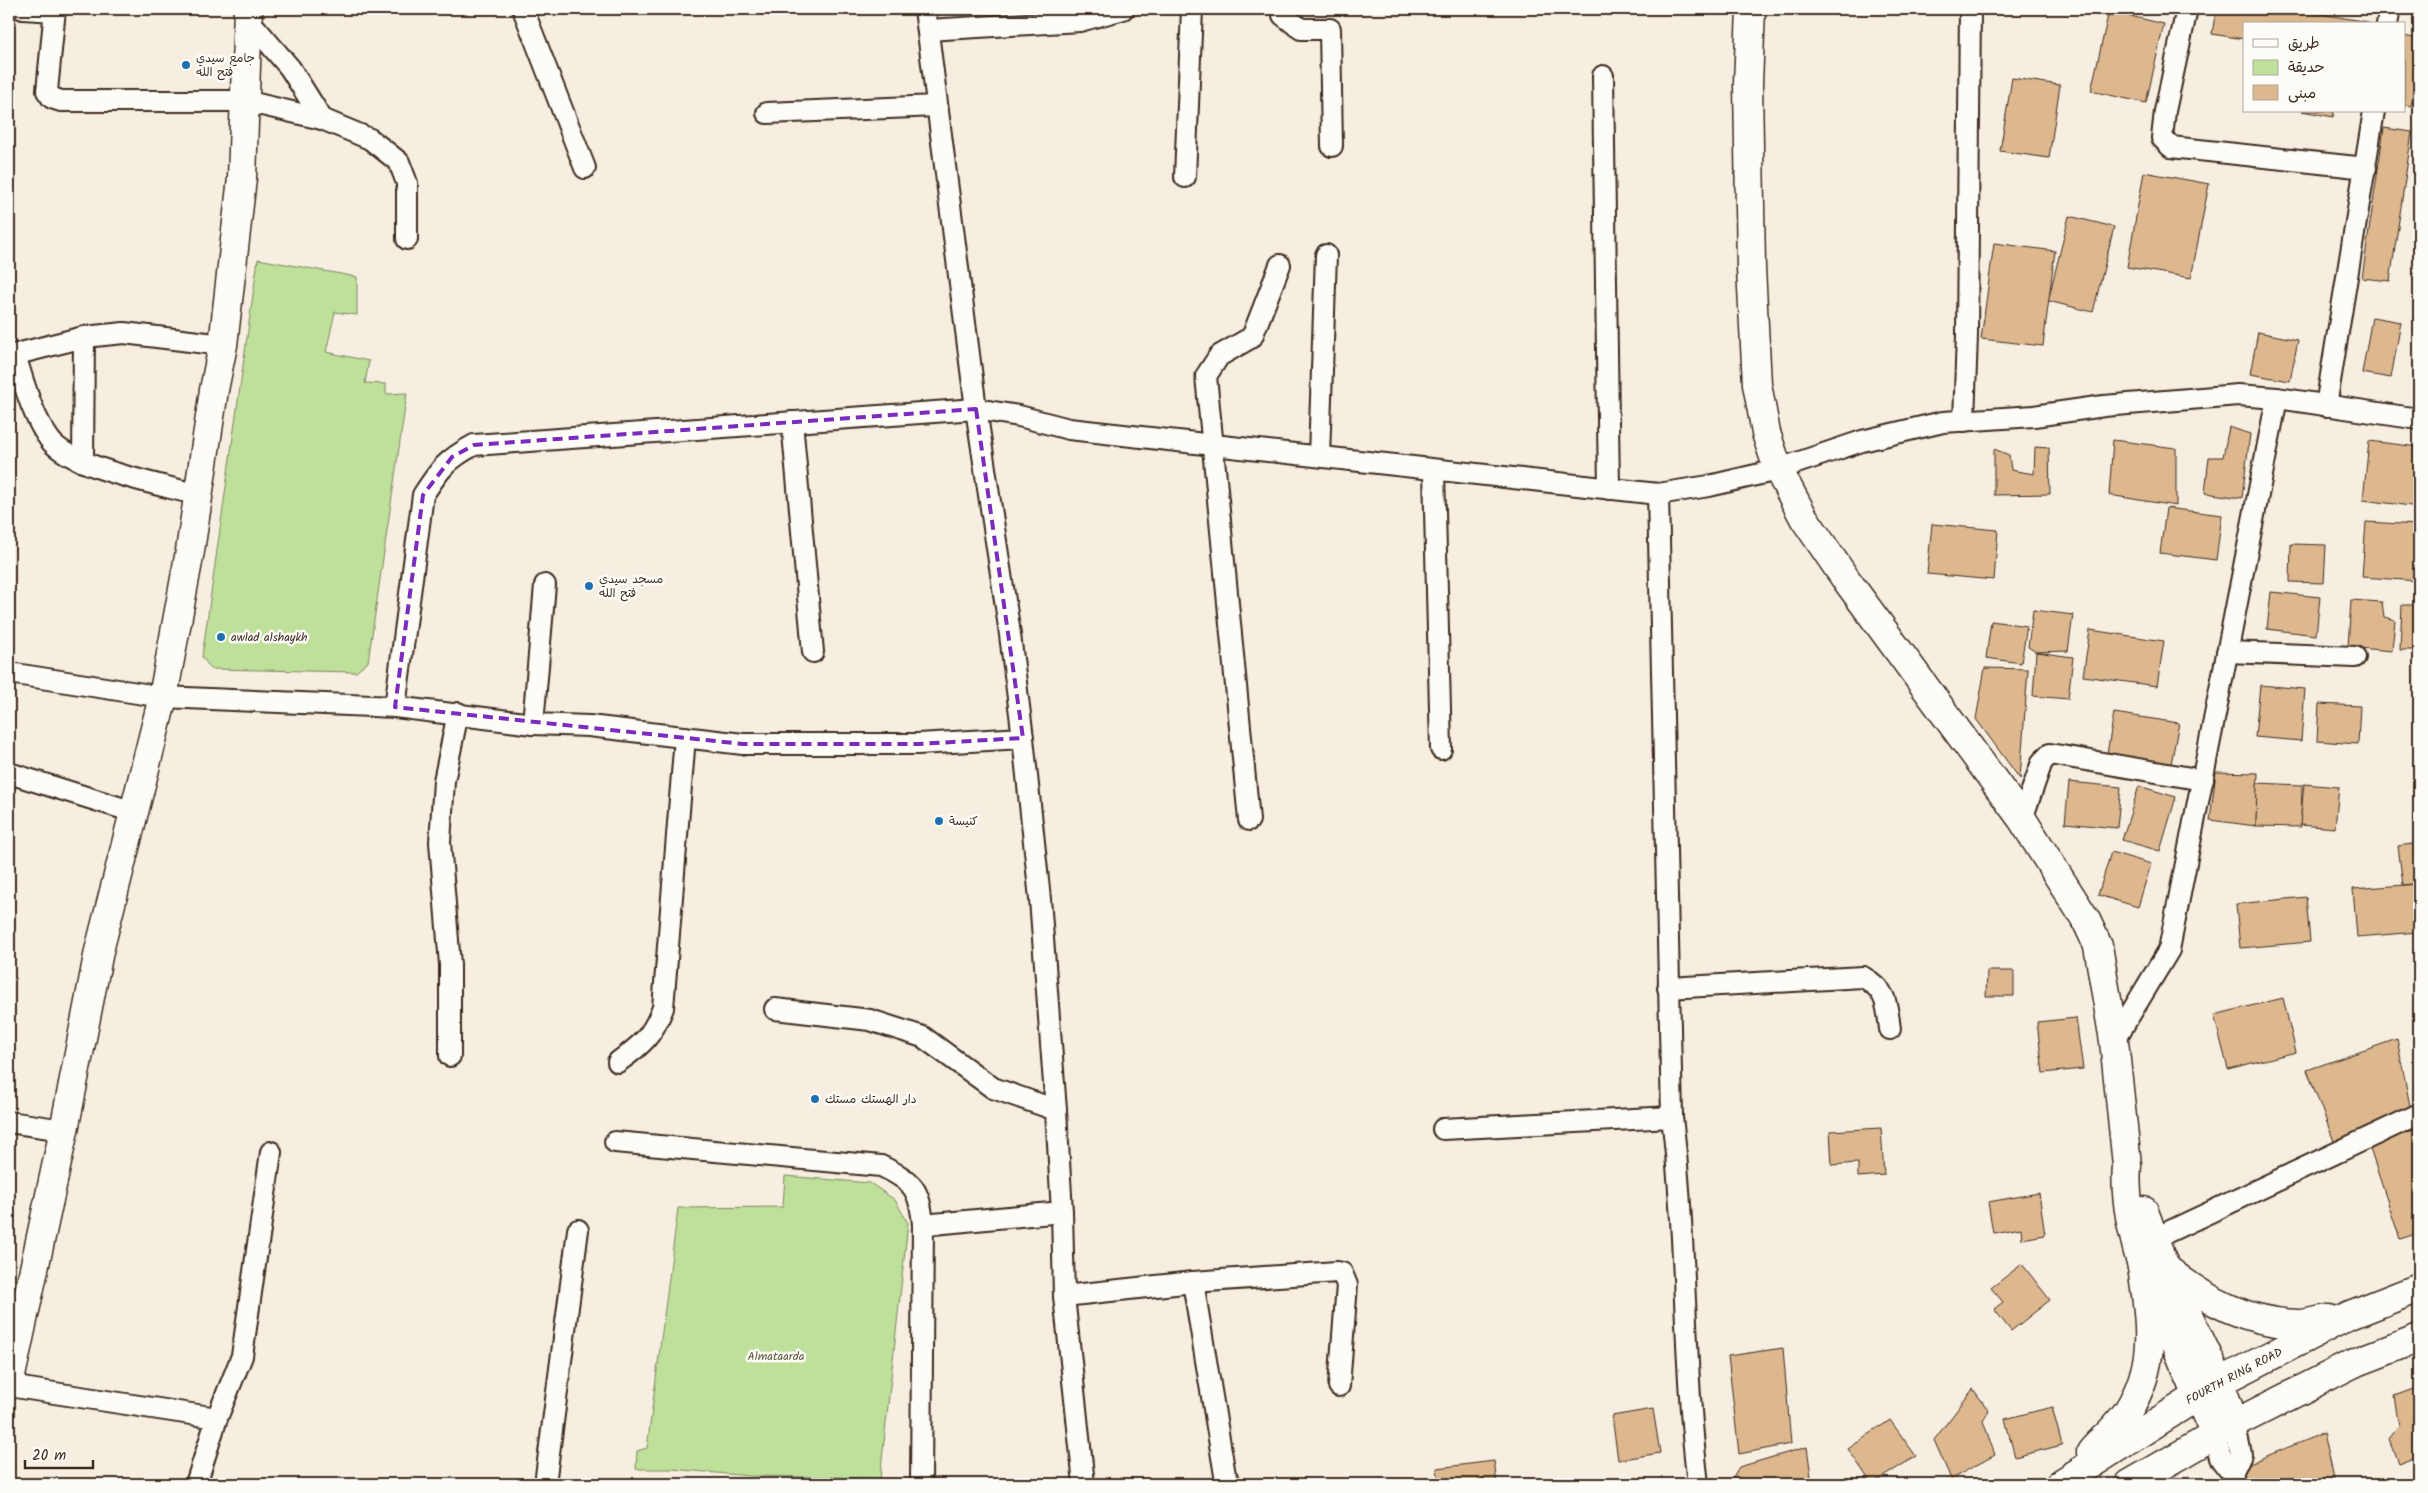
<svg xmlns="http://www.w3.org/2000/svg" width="2428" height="1493" font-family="Kalam,'Playpen Sans Arabic',sans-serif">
<rect width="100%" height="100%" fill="#f7eee2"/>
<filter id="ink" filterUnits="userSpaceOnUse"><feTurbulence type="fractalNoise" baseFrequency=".02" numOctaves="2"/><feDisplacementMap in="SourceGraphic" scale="10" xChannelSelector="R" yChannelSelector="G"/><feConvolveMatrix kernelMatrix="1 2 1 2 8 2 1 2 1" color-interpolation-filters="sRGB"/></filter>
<g filter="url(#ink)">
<g fill="#bee09a" stroke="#7c855c">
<polygon points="258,259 357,277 357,315 335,312 326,352 369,361 365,383 386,384 386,394 407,393 368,662 356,672 211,669 202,657"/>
<polygon points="785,1176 870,1183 895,1200 908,1223 880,1478 750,1476 672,1469 636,1469 637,1451 647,1448 678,1208 783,1207"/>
</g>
<g fill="#ddb88e" stroke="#3b2a1e">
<polygon points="2216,9 2291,9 2368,22 2368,24 2244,24 2244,39 2212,34"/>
<polygon points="2109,11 2164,24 2146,103 2091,91"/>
<polygon points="2404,36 2419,39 2419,56 2411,106 2404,105"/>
<polygon points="2012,78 2060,85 2049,158 2000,151"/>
<polygon points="2302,111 2334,111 2333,117"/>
<polygon points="2384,128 2412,132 2390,281 2362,278"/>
<polygon points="2144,172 2209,184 2191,278 2127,267"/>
<polygon points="2069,216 2114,227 2093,312 2048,301"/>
<polygon points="1994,243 2055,251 2043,346 1981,339"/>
<polygon points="2372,317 2401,322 2391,378 2362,373"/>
<polygon points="2258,332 2298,340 2290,381 2250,374"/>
<polygon points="2229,427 2250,434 2242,498 2205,493 2209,457 2223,457"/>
<polygon points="2113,440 2176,448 2176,506 2109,495"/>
<polygon points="2369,441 2419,447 2419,507 2363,500"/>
<polygon points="2035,447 2049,448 2050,494 1994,495 1994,449 2009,455 2011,470 2034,474"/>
<polygon points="2166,508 2222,515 2216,560 2160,553"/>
<polygon points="2366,522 2419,525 2418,581 2362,577"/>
<polygon points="1932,524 1998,530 1994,580 1927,574"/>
<polygon points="2291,544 2326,545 2324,583 2290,582"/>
<polygon points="2271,592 2320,597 2316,635 2267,629"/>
<polygon points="2351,600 2382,602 2384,617 2395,620 2392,651 2348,647"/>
<polygon points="2402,605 2419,605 2419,650 2400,650"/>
<polygon points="2033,610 2073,615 2068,651 2036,652 2028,647"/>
<polygon points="1991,621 2027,626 2021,663 1986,658"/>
<polygon points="2090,630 2164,641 2157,686 2083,676"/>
<polygon points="2036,652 2073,657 2068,699 2033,696"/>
<polygon points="1985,668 2028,669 2020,779 1976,719"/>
<polygon points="2260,685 2305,689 2301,741 2255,737"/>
<polygon points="2319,704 2360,706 2358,744 2317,741"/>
<polygon points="2114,713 2179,723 2171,764 2107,754"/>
<polygon points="2216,772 2258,773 2256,826 2210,820"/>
<polygon points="2069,782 2121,787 2117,828 2065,823"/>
<polygon points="2257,783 2302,785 2301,827 2256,826"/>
<polygon points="2304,784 2339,787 2335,828 2300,825"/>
<polygon points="2139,786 2176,797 2160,851 2122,840"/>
<rect x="2414" y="788" width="5" height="48"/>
<polygon points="2419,843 2419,883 2403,885 2398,846"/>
<polygon points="2111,852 2151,864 2138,907 2098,895"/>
<polygon points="2419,884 2419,932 2357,937 2353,889"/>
<polygon points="2306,897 2310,942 2240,948 2236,904"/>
<polygon points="1987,971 2014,971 2014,996 1986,996"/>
<polygon points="2283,998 2296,1052 2228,1069 2214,1015"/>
<polygon points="2076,1018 2083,1069 2043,1073 2037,1022"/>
<polygon points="2397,1039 2410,1106 2335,1144 2307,1070"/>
<polygon points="1881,1128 1884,1175 1858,1177 1858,1163 1832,1165 1830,1131"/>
<polygon points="2419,1128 2419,1233 2400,1239 2369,1146"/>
<polygon points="2039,1193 2045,1235 2022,1239 2021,1228 1993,1233 1988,1202"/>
<polygon points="2022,1264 2050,1300 2011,1331 1994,1309 2003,1302 1991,1288"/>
<polygon points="1783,1348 1791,1444 1739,1454 1728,1356"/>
<polygon points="2419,1387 2419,1455 2398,1463 2389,1440 2399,1427 2394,1396"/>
<polygon points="1973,1389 1989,1411 1983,1421 1995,1455 1951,1479 1934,1440"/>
<polygon points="2052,1407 2062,1445 2015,1457 2005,1419"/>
<polygon points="1653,1409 1660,1453 1618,1460 1612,1416"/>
<polygon points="1890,1420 1916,1456 1872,1484 1848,1449"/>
<polygon points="2323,1433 2334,1484 2241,1484 2235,1469"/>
<polygon points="1807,1447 1812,1484 1730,1484 1739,1467"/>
<polygon points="1494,1461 1497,1484 1439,1484 1437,1468"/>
</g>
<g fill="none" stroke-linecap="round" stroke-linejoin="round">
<g stroke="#3b2a1e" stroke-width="24">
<g id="street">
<polyline points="23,9 55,11"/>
<polyline points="55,9 47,91 52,98 61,101 245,101 322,119 370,139 399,162 407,183 407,239"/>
<polyline points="523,9 585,168"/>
<polyline points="925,9 976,409 1009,627 1023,738 1040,899 1056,1110 1062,1212 1064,1296 1084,1484"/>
<polyline points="1283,9 1283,15 1301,29 1330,29 1332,146"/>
<polyline points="2187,9 2165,111 2162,138 2171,147 2366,168"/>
<polyline points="248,19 290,68 322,119"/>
<polyline points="2387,24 2390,9"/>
<polyline points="928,30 1080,21 1123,9"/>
<polyline points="1603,76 1609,489"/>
<polyline points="767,113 937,106"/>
<polyline points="1185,177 1192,9"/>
<path d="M15 355C24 383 32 416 50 440 71 468 163 485 198 495"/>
<polyline points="9,356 84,337 124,333 223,345"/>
<polyline points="2326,406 2374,111"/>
<polyline points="1964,421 1967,335 1970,9"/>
<polyline points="792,422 813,652"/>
<polyline points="1319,456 1326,255"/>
<polyline points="83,462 84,337"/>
<polyline points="1434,471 1441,749"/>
<path d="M1658 494 1672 1117C1687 1239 1683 1362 1698 1484"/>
<polyline points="2227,652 2355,657"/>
<polyline points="9,673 163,697 395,707 533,724 589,726 743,744 918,744 1023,738"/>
<path d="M395 707 423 495C440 469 446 460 474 445L976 409 1019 416 1069 429 1658 494 1709 486 1773 471 1862 441 1943 422 2034 416 2104 406 2238 395 2277 398 2419 419"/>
<polyline points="533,724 545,585"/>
<polyline points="9,773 134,812"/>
<polyline points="2022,819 2042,762 2050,754 2203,780"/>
<polyline points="1249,820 1206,376 1219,356 1252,337 1280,265"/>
<path d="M1668 988 1863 977C1887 990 1887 1005 1890 1029"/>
<polyline points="775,1009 870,1020 923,1037 993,1088 1056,1110"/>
<polyline points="2114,1041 2169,950 2277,398"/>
<polyline points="450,1056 450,965 440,842 444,781 458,713"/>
<path d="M618 1062C643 1044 652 1036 663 1008L685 737"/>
<polyline points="9,1122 64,1130"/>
<polyline points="1443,1129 1672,1117"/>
<path d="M615 1142 881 1166C913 1181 920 1189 923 1225L921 1484"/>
<polyline points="923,1225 1062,1212"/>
<polyline points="2153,1239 2419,1114"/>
<polyline points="1193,1282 1225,1475 1231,1484"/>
<polyline points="1064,1296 1193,1282 1337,1272 1342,1273 1347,1285 1339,1386"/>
<polyline points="9,1386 217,1418"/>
<polyline points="2215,1435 2221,1458 2232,1473 2235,1484"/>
<polyline points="2232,1473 2241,1454 2234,1424"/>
<polyline points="196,1484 217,1418 242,1356 271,1152"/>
<polyline points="545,1484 578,1230"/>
</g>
</g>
<g stroke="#3b2a1e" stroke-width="31">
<g id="secondary">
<path d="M1751 9 1748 84 1751 268 1757 384 1766 433 1778 469 1804 518 1845 578 2022 819 2086 920 2098 946 2114 1041 2127 1165C2124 1200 2133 1234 2142 1267L2215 1435"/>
<polyline points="2144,1211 2161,1258 2220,1382 2234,1424"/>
<polyline points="9,1385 64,1130 99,951 163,697 190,551 214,390 223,345 242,178 248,9"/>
</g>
</g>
<g stroke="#3b2a1e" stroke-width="31">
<g id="primary">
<path d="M2168 1270C2206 1301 2248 1323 2299 1324 2308 1324 2320 1320 2329 1319"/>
<path d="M2091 1452C2102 1439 2117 1427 2127 1412 2158 1364 2150 1321 2142 1267"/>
<polyline points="2060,1484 2220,1382 2350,1315 2419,1288"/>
<polyline points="2130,1484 2234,1424 2352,1364 2419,1338"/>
</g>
</g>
<use href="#street" stroke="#fdfcf7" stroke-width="20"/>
<use href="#secondary" stroke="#fdfcf7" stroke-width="28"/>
<use href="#primary" stroke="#fdfcf7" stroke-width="28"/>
</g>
</g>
<path fill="none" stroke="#7b2cbf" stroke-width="4" stroke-dasharray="10 6" stroke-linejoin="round" d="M976 409 1023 738 918 744H743L395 707 423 495 452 457 474 445Z"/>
<g fill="#1f6fb2" stroke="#fdfcf7" stroke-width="2">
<circle cx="186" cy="65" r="5"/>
<circle cx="589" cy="586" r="5"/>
<circle cx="221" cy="637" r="5"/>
<circle cx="939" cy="821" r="5"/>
<circle cx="815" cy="1099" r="5"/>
</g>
<g text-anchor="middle" stroke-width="5" stroke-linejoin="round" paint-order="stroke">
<g font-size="12" fill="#3b2a1e" stroke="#fdfcf7" text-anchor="start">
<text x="196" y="62">جامع سيدي<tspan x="196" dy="14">فتح الله</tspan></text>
<text x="599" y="583">مسجد سيدي<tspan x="599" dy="14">فتح الله</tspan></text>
<text x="231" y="641">awlad alshaykh</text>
<text x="949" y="825">كنيسة</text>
<text x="825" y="1103">دار الهستك مستك</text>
</g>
<g font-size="12" fill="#5c583d" stroke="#fdfcf7">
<text x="776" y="1360">Almataarda</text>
</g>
<g font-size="12" fill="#3b2a1e" stroke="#fdfcf7">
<text transform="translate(2234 1376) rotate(-28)" y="4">FOURTH RING ROAD</text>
</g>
</g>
<rect width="2428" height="1493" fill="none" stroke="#fdfcf7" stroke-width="30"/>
<rect x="15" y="15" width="2398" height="1463" fill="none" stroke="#3b2a1e" stroke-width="2" filter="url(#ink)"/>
<rect x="2243" y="22" width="162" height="90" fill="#fdfcf7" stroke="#afa8a0"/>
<rect x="2253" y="39" width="25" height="8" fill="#fdfcf7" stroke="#afa8a0"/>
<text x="2288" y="48" font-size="15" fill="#3b2a1e">طريق</text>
<rect x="2253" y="60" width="25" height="15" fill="#bee09a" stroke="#afa8a0"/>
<text x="2288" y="72" font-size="15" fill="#3b2a1e">حديقة</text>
<rect x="2253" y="85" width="25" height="15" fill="#ddb88e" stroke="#afa8a0"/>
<text x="2288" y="98" font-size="15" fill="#3b2a1e">مبنى</text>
<path d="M25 1460v8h68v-8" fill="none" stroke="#3b2a1e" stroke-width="2.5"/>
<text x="32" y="1460" font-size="15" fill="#3b2a1e" stroke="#fdfcf7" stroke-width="4" paint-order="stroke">20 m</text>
</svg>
